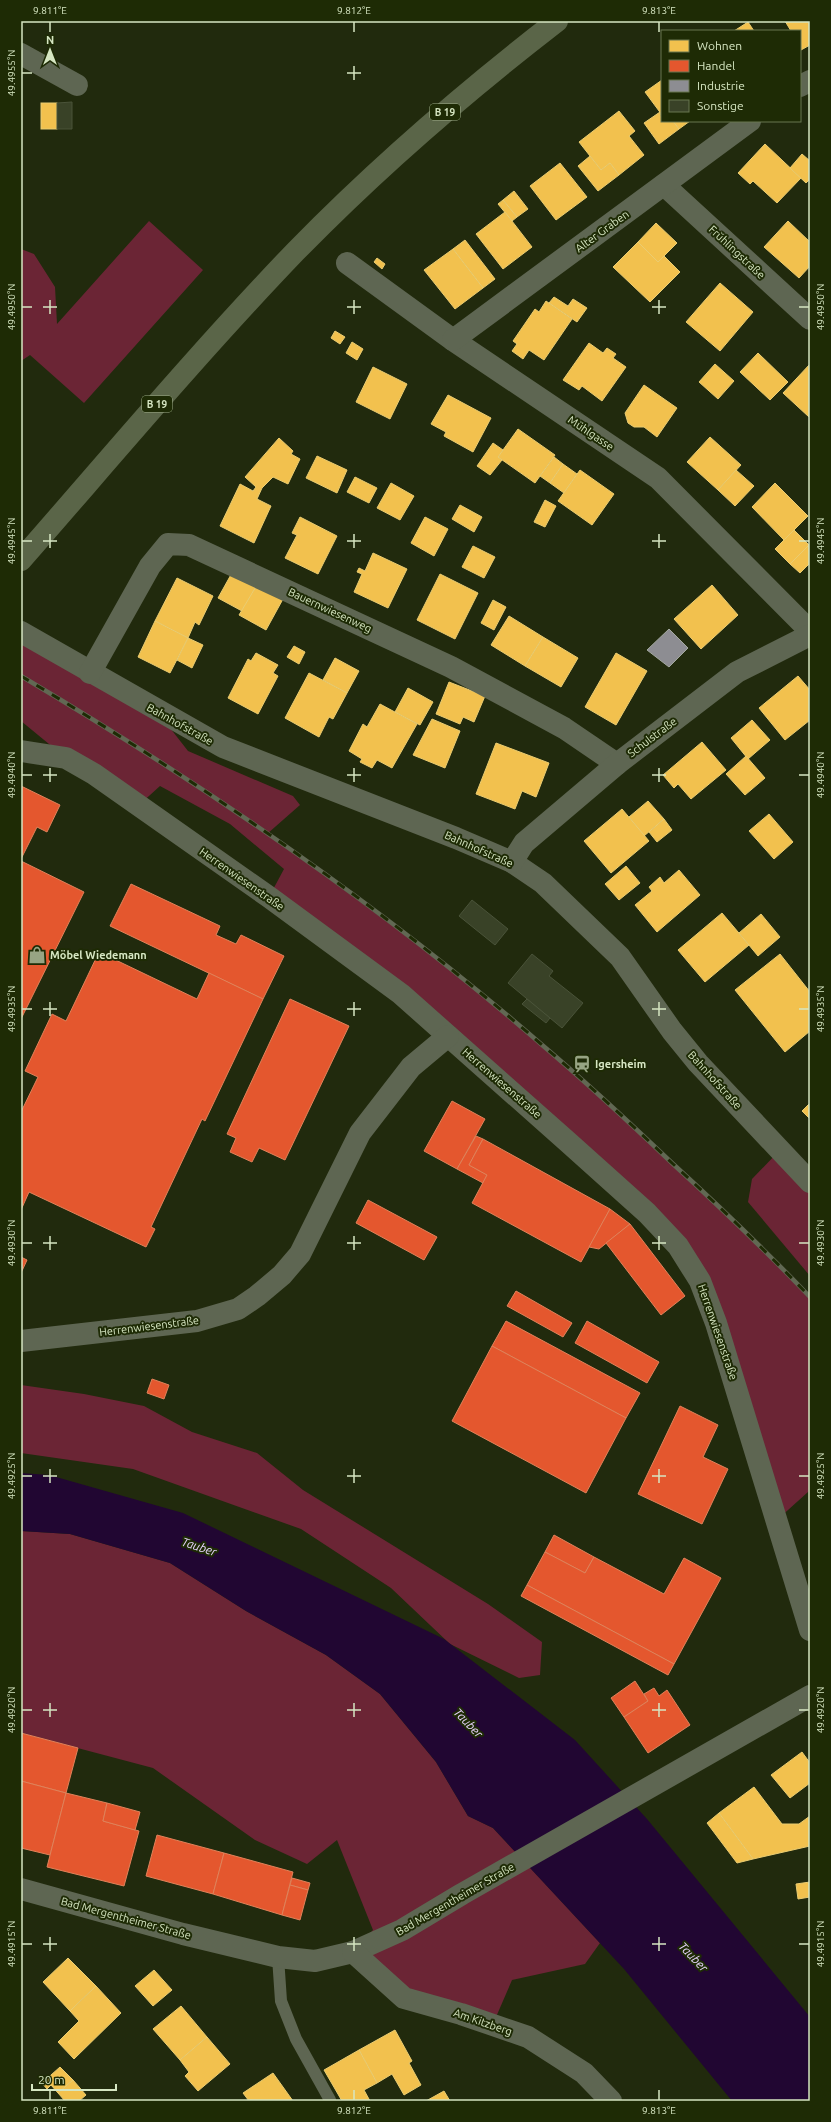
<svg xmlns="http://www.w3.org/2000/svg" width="831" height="2122" font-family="Ubuntu,sans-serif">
<rect width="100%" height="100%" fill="#212a0d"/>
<g fill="#6b2535">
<polygon points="149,221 203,270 84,403 30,355 21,361 21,249 34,254 55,287 57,324"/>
<path d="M21 632 156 710 188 751 293 796 300 805 267 834C360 901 452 968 539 1042 633 1121 720 1208 807 1294L810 1292V1487L808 1492 778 1519 716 1323 647 1213 269 897 284 869 230 824 160 786 139 805 66 758 21 721Z"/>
<polygon points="779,1151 810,1182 810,1276 748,1202 752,1179"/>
<polygon points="21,1385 84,1394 144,1406 192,1432 257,1453 303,1490 488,1604 542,1642 540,1675 519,1678 450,1644 391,1588 301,1529 133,1469 21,1453"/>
<polygon points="21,1531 70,1534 170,1563 246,1611 326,1655 380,1694 436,1762 468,1816 493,1828 600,1943 585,1964 512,1980 493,2024 404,1998 353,1952 373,1930 337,1840 307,1864 255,1840 153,1768 21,1733"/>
</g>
<polygon fill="#210632" points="21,1473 49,1475 183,1513 444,1639 575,1740 647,1819 810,2017 810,2101 732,2101 624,1969 493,1828 468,1816 436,1762 380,1694 326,1655 246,1611 170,1563 70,1534 21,1531"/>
<g fill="#f2c14e" stroke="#eacc71">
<polygon points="785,21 810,21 810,45 801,50 800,31 791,31"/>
<polygon points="748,22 754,31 734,31"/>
<polygon points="662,80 662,115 645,92"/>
<rect x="41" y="103" width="16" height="26"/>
<polygon points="619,111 635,131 629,136 644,155 619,175 610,163 601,170 579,142"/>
<polygon points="660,112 662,121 673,121 679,129 659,144 644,123"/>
<polygon points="673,121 690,121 679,129"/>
<polygon points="765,144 801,178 777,203 753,181 750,184 738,173"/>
<polygon points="802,154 810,161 810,179 806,183 790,168"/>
<polygon points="590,156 601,170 610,163 619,175 598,191 578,166"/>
<polygon points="560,163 587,197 556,220 530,186"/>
<polygon points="514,191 528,209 517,217 503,200"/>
<polygon points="503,200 517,217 512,221 498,204"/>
<polygon points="505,212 532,247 503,269 476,234"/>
<polygon points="788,221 810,242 810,266 799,278 764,247"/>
<polygon points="656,223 677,243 658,262 638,242"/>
<polygon points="465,240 495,279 483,288 453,249"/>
<polygon points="638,242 658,262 664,256 680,272 650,302 613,267"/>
<polygon points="453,249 483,288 455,309 424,270"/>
<polygon points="377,258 385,264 382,269 374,262"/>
<polygon points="720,283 753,312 720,351 686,322"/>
<polygon points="554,297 568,306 573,299 587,308 577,322 549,303"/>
<polygon points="546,301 572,319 544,360 529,350 523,359 512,351 517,344 513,341 535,309 539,312"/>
<polygon points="335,331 345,337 340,344 331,338"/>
<polygon points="352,342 363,349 357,360 346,353"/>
<polygon points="589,343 603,353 607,348 616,354 613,358 626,367 602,401 582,386 579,390 563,380"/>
<polygon points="758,353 788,382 770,400 740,372"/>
<polygon points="715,364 734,381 718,399 699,382"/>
<polygon points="810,364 810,416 809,417 783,393"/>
<polygon points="373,367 407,384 390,419 356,402"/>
<polygon points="644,385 677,408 657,437 644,427 634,427 628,423 625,413"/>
<polygon points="448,395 491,418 473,452 444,436 446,432 431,424"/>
<polygon points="518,429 555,455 535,483 498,457"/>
<polygon points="710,437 741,465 718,490 687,462"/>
<polygon points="279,438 293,451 291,454 300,459 288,484 273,477 262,488 257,499 271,506 254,543 220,526 240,484 253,491 256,487 245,477"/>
<polygon points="493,443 503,450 498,457 502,460 490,475 477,466"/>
<polygon points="317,456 347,470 337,493 306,478"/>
<polygon points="554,457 563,464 550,483 540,476"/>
<polygon points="563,464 577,474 564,493 550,483"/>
<polygon points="580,470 614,494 592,525 558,501"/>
<polygon points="736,470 754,486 735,506 718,490"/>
<polygon points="355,477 377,488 369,503 347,492"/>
<polygon points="391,483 414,496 400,520 377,508"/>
<polygon points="775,483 808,516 784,540 752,507"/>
<polygon points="545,500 556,506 545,527 534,522"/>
<polygon points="460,505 482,517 474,532 452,519"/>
<polygon points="300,517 337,536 318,574 285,558 297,535 292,533"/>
<polygon points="425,517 448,529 434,556 411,543"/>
<polygon points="794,530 809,545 790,564 775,549"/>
<polygon points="809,545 810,563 800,573 790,564"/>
<polygon points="473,546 495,557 484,578 462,567"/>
<polygon points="373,553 407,569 388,608 354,592 362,574 357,572 359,568 365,571"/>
<polygon points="233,571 257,585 242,611 218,598"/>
<polygon points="440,574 478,593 455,639 417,620"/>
<polygon points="177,578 213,596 199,625 195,622 188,638 155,621"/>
<polygon points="257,585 283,599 266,630 239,615"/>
<polygon points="712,585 738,615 701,649 674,619"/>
<polygon points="493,600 506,607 494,630 481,623"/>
<polygon points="509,616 543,637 525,666 491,645"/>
<polygon points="155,621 188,638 170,673 138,657"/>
<polygon points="543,637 578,658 561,687 525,666"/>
<polygon points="188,638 203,645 192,668 177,660"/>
<polygon points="294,646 305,652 299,664 287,657"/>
<polygon points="256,653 278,665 273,673 278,676 258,714 228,698 248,659 251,661"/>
<polygon points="616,653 647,671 616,725 585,707"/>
<polygon points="335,658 359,671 347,693 323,680"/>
<polygon points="309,673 347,693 333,719 329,717 319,737 285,718"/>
<polygon points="798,676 810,690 810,720 785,740 759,708"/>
<polygon points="449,682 485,696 474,722 463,717 460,724 436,714"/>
<polygon points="408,688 433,702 420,725 395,712"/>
<polygon points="380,704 417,724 392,768 377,760 372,768 360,762 362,759 349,751 363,724 367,727"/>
<polygon points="432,719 460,731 445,768 413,755"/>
<polygon points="752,720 770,740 748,759 731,738"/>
<polygon points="702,742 726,770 691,799 678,784 674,788 663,775"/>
<polygon points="496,743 549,763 536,797 522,791 515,809 476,794"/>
<polygon points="746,756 765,778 745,795 726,774"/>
<polygon points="648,801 664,819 644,836 629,817"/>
<polygon points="622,809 649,841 611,873 584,841"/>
<polygon points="769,814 793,842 774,859 749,831"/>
<polygon points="664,819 672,830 657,842 649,832"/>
<polygon points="626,866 640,883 619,900 605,884"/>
<polygon points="679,870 700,895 657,932 635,905 652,891 649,887 660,877 664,883"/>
<polygon points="722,913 749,945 705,982 678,950"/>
<polygon points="761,914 780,937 758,956 739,933"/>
<polygon points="780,954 810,992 810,1031 785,1052 735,990"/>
<polygon points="810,1103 810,1119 802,1111"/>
<polygon points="802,1752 810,1763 810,1783 790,1798 771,1775"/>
<polygon points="754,1787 782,1824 799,1824 810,1816 810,1846 753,1859 719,1813"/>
<polygon points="719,1813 753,1859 737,1863 707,1823"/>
<polygon points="810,1882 810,1897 798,1899 796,1884"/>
<polygon points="68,1958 96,1986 70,2011 43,1982"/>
<polygon points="154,1970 172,1990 153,2006 135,1986"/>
<polygon points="96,1986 121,2013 74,2059 58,2042 79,2021 70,2011"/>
<polygon points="181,2006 207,2037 180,2060 153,2029"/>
<polygon points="395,2030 412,2061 409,2063 421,2085 404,2095 392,2074 377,2083 359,2050"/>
<polygon points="207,2037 230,2064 198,2091 185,2076 189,2072 180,2060"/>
<polygon points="359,2050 377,2083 364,2090 370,2101 342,2101 324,2070"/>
<polygon points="60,2067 73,2080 58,2093 51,2085 47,2089 42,2083"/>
<polygon points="273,2073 293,2101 249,2101 243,2093"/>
<polygon points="73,2080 86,2095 79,2101 65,2101 58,2093"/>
<polygon points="444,2091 450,2101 426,2101"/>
</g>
<g fill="#e4572e" stroke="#e0825a">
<polygon points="21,786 60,805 47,832 37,827 21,859"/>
<polygon points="21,861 84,892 21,1019"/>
<polygon points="131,884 220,926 216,935 236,944 241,935 284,956 263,999 110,926"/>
<polygon points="99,952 197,999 209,973 263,999 205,1121 202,1119 151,1227 155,1229 146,1247 29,1192 21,1210 21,1112 38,1077 25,1071 52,1014 66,1021"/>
<polygon points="290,999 349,1026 285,1160 259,1148 252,1162 230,1152 236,1138 227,1134"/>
<polygon points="452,1101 485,1119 457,1169 424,1151"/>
<polygon points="476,1136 483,1139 469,1165 487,1175 483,1183 457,1169"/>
<polygon points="483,1139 610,1209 581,1262 472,1203 487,1175 469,1165"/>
<polygon points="368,1200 437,1237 424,1260 356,1223"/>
<polygon points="610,1209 630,1224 599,1249 589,1247"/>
<polygon points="630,1224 685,1296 661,1315 606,1243"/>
<polygon points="21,1257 27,1260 21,1273"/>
<polygon points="516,1291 572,1323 563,1337 507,1306"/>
<polygon points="506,1321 640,1393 626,1418 492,1346"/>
<polygon points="587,1321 659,1362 647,1383 575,1343"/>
<polygon points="492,1346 626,1418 586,1493 452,1421"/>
<polygon points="152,1379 169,1385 164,1399 147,1393"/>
<polygon points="680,1406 718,1425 703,1457 728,1469 702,1524 638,1494"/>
<polygon points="554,1535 594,1557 585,1573 545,1552"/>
<polygon points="545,1552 585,1573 594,1557 664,1594 684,1558 721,1578 674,1664 527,1585"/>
<polygon points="527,1585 674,1664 668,1675 521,1596"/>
<polygon points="635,1681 648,1701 624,1717 611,1698"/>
<polygon points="654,1688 659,1696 667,1690 690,1725 648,1753 624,1717 648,1701 644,1694"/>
<polygon points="21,1733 78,1748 66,1793 21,1781"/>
<polygon points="21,1781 66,1793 50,1855 21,1848"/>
<polygon points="66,1793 107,1803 103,1821 139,1831 124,1886 47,1867"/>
<polygon points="107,1803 140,1812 135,1830 103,1821"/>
<polygon points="157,1835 224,1853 213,1894 146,1876"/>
<polygon points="224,1853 293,1872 282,1915 213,1894"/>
<polygon points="292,1878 310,1883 308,1890 290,1885"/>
<polygon points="290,1885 308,1890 300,1920 282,1915"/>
</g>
<polygon fill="#8d8d92" stroke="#a3a8a0" points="669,629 688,648 669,667 647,650"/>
<g fill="#394227" stroke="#4a5339">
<polygon points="72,102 72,129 57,129 57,103"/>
<polygon points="472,900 508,929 495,945 459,916"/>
<polygon points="532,954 553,971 549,976 583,1003 562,1028 508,983"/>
<polygon points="527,999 550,1018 546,1023 522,1004"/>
</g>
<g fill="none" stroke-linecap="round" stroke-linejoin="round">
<polyline stroke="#5e6652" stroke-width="12" points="278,1957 281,2001 296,2039 330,2100"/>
<g stroke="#5e6652" stroke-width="22">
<polyline points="21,54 77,85"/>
<polyline points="800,86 810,81"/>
<polyline points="664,185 810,319"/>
<polyline points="347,263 453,340 658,478 810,631"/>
<polyline points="453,340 750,121"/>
<polyline points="21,632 223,747 456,838 512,862 543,883 620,957 672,1031 698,1063 810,1182"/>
<polyline points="90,673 150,566 168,544 189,545 451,667 564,728 617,764"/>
<polyline points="21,751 66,758 94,774 269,897 401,994 569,1143 647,1213 678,1246 700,1281 716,1323 810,1630"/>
<polyline points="512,862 524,843 617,764 737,672 810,635"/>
<polyline points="21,1341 197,1321 238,1309 257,1296 282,1275 300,1254 360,1133 411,1067 448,1036"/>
<polyline points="21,1889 183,1934 278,1957 315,1961 353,1952 402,1930 462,1894 810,1696"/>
<polyline points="353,1952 404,1998 461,2014 528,2037 584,2073 611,2101"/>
</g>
<path stroke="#5a6548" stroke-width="22" d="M21 560C112 456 200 351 296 251 377 168 465 92 557 21"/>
<g stroke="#616853" stroke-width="4.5">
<path id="rail" d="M21 676C203 784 381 905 541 1044 586 1082 629 1122 672 1163 719 1206 766 1251 810 1297"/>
</g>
<use href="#rail" stroke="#1e2b05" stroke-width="3" stroke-dasharray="9" stroke-linecap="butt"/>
</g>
<path fill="none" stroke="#d6e6c2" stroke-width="1.5" d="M50 22V32M354 22V32M659 22V32M354 66V80M22 73H32M347 73H361M50 300V314M354 300V314M659 300V314M22 307H32M43 307H57M347 307H361M652 307H666M799 307H809M50 534V548M354 534V548M659 534V548M22 541H32M43 541H57M347 541H361M652 541H666M799 541H809M50 768V782M354 768V782M659 768V782M22 775H32M43 775H57M347 775H361M652 775H666M799 775H809M50 1002V1016M354 1002V1016M659 1002V1016M22 1009H32M43 1009H57M347 1009H361M652 1009H666M799 1009H809M50 1236V1250M354 1236V1250M659 1236V1250M22 1243H32M43 1243H57M347 1243H361M652 1243H666M799 1243H809M50 1469V1483M354 1469V1483M659 1469V1483M22 1476H32M43 1476H57M347 1476H361M652 1476H666M799 1476H809M50 1703V1717M354 1703V1717M659 1703V1717M22 1710H32M43 1710H57M347 1710H361M652 1710H666M799 1710H809M50 1937V1951M354 1937V1951M659 1937V1951M22 1944H32M43 1944H57M347 1944H361M652 1944H666M799 1944H809M50 2090V2100M354 2090V2100M659 2090V2100"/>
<defs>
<g id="shop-bare" transform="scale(1.38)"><path d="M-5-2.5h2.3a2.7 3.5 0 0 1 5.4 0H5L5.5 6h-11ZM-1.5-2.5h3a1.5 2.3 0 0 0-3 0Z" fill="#97a483" stroke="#1e2b05" stroke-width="2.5" paint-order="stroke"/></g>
<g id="station-bare" transform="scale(1.38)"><path d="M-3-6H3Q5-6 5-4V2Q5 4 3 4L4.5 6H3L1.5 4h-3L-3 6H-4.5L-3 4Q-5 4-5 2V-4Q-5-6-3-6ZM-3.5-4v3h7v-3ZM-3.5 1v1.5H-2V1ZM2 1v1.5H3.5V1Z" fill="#97a483" stroke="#1e2b05" stroke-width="2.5" paint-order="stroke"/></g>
</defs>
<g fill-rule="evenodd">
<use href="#shop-bare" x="37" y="955"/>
<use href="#station-bare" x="582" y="1064"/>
</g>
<g text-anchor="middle" stroke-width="4" stroke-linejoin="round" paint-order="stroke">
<g fill="#1e2b05" stroke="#9fae89" stroke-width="1">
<rect x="430" y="104" width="30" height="16" rx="3"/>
<rect x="142" y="396" width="30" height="16" rx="3"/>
</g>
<g font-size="10" font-weight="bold" fill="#d6e6c2">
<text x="445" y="116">B 19</text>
<text x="157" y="408">B 19</text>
</g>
<g font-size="11" fill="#d6e6c2" stroke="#1e2b05">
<text transform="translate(602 231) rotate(-36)" y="4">Alter Graben</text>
<text transform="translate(737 252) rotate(43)" y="4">Frühlingstraße</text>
<text transform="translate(591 433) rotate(34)" y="4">Mühlgasse</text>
<text transform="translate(330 610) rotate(25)" y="4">Bauernwiesenweg</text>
<text transform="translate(180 724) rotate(29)" y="4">Bahnhofstraße</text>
<text transform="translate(652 737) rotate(-37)" y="4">Schulstraße</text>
<text transform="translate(479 849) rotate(24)" y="4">Bahnhofstraße</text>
<text transform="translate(242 879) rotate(35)" y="4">Herrenwiesenstraße</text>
<text transform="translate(715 1080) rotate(48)" y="4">Bahnhofstraße</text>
<text transform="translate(502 1083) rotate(41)" y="4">Herrenwiesenstraße</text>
<text transform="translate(149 1326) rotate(-7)" y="4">Herrenwiesenstraße</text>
<text transform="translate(718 1332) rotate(71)" y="4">Herrenwiesenstraße</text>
<text transform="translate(455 1899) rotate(-30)" y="4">Bad Mergentheimer Straße</text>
<text transform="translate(126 1918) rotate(15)" y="4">Bad Mergentheimer Straße</text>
<text transform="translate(483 2022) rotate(19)" y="4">Am Kitzberg</text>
</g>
<g font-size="11" font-weight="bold" fill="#d6e6c2" stroke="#1e2b05" text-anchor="start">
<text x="50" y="959">Möbel Wiedemann</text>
<text x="595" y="1068">Igersheim</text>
</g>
<g font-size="12" font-style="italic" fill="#e9d5ff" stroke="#1e2b05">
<text transform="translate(199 1547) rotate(18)" y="4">Tauber</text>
<text transform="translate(468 1723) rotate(46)" y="4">Tauber</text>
<text transform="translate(693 1957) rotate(46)" y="4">Tauber</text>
</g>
</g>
<rect width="831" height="2122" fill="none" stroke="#1e2b05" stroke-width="44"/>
<rect x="661" y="30" width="140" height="92" fill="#1e2b05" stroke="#687651"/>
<rect x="669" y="40" width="20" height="12" fill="#f2c14e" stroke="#687651"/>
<text x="697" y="50" font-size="12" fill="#d6e6c2">Wohnen</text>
<rect x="669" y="60" width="20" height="12" fill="#e4572e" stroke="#687651"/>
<text x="697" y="70" font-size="12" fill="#d6e6c2">Handel</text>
<rect x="669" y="80" width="20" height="12" fill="#8d8d92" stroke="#687651"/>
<text x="697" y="90" font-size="12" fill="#d6e6c2">Industrie</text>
<rect x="669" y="100" width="20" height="12" fill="#394227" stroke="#687651"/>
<text x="697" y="110" font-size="12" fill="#d6e6c2">Sonstige</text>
<g transform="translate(50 50)" stroke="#1e2b05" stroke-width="3" paint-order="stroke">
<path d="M0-3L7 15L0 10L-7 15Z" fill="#d6e6c2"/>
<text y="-6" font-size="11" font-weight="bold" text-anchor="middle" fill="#d6e6c2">N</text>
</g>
<path d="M32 2084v6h84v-6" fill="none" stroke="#d6e6c2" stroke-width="2"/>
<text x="38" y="2084" font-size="12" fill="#d6e6c2" stroke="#1e2b05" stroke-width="3" paint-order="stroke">20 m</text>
<rect x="22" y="22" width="787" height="2078" fill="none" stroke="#d6e6c2" stroke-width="1.5"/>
<g font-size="10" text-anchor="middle" fill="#d6e6c2">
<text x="50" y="14">9.811°E</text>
<text x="354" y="14">9.812°E</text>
<text x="659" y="14">9.813°E</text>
<text transform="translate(11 73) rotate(-90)" y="4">49.4955°N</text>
<text transform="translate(11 307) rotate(-90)" y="4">49.4950°N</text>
<text transform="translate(820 307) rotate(-90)" y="4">49.4950°N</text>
<text transform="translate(11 541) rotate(-90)" y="4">49.4945°N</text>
<text transform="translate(820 541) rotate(-90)" y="4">49.4945°N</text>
<text transform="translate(11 775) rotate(-90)" y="4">49.4940°N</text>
<text transform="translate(820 775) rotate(-90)" y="4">49.4940°N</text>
<text transform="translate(11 1009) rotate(-90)" y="4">49.4935°N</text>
<text transform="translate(820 1009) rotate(-90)" y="4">49.4935°N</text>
<text transform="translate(11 1243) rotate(-90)" y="4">49.4930°N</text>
<text transform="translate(820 1243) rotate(-90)" y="4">49.4930°N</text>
<text transform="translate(11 1476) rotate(-90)" y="4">49.4925°N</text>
<text transform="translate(820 1476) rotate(-90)" y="4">49.4925°N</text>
<text transform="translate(11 1710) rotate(-90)" y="4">49.4920°N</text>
<text transform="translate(820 1710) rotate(-90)" y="4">49.4920°N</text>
<text transform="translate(11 1944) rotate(-90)" y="4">49.4915°N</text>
<text transform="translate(820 1944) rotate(-90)" y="4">49.4915°N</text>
<text x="50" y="2114">9.811°E</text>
<text x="354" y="2114">9.812°E</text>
<text x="659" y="2114">9.813°E</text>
</g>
</svg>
